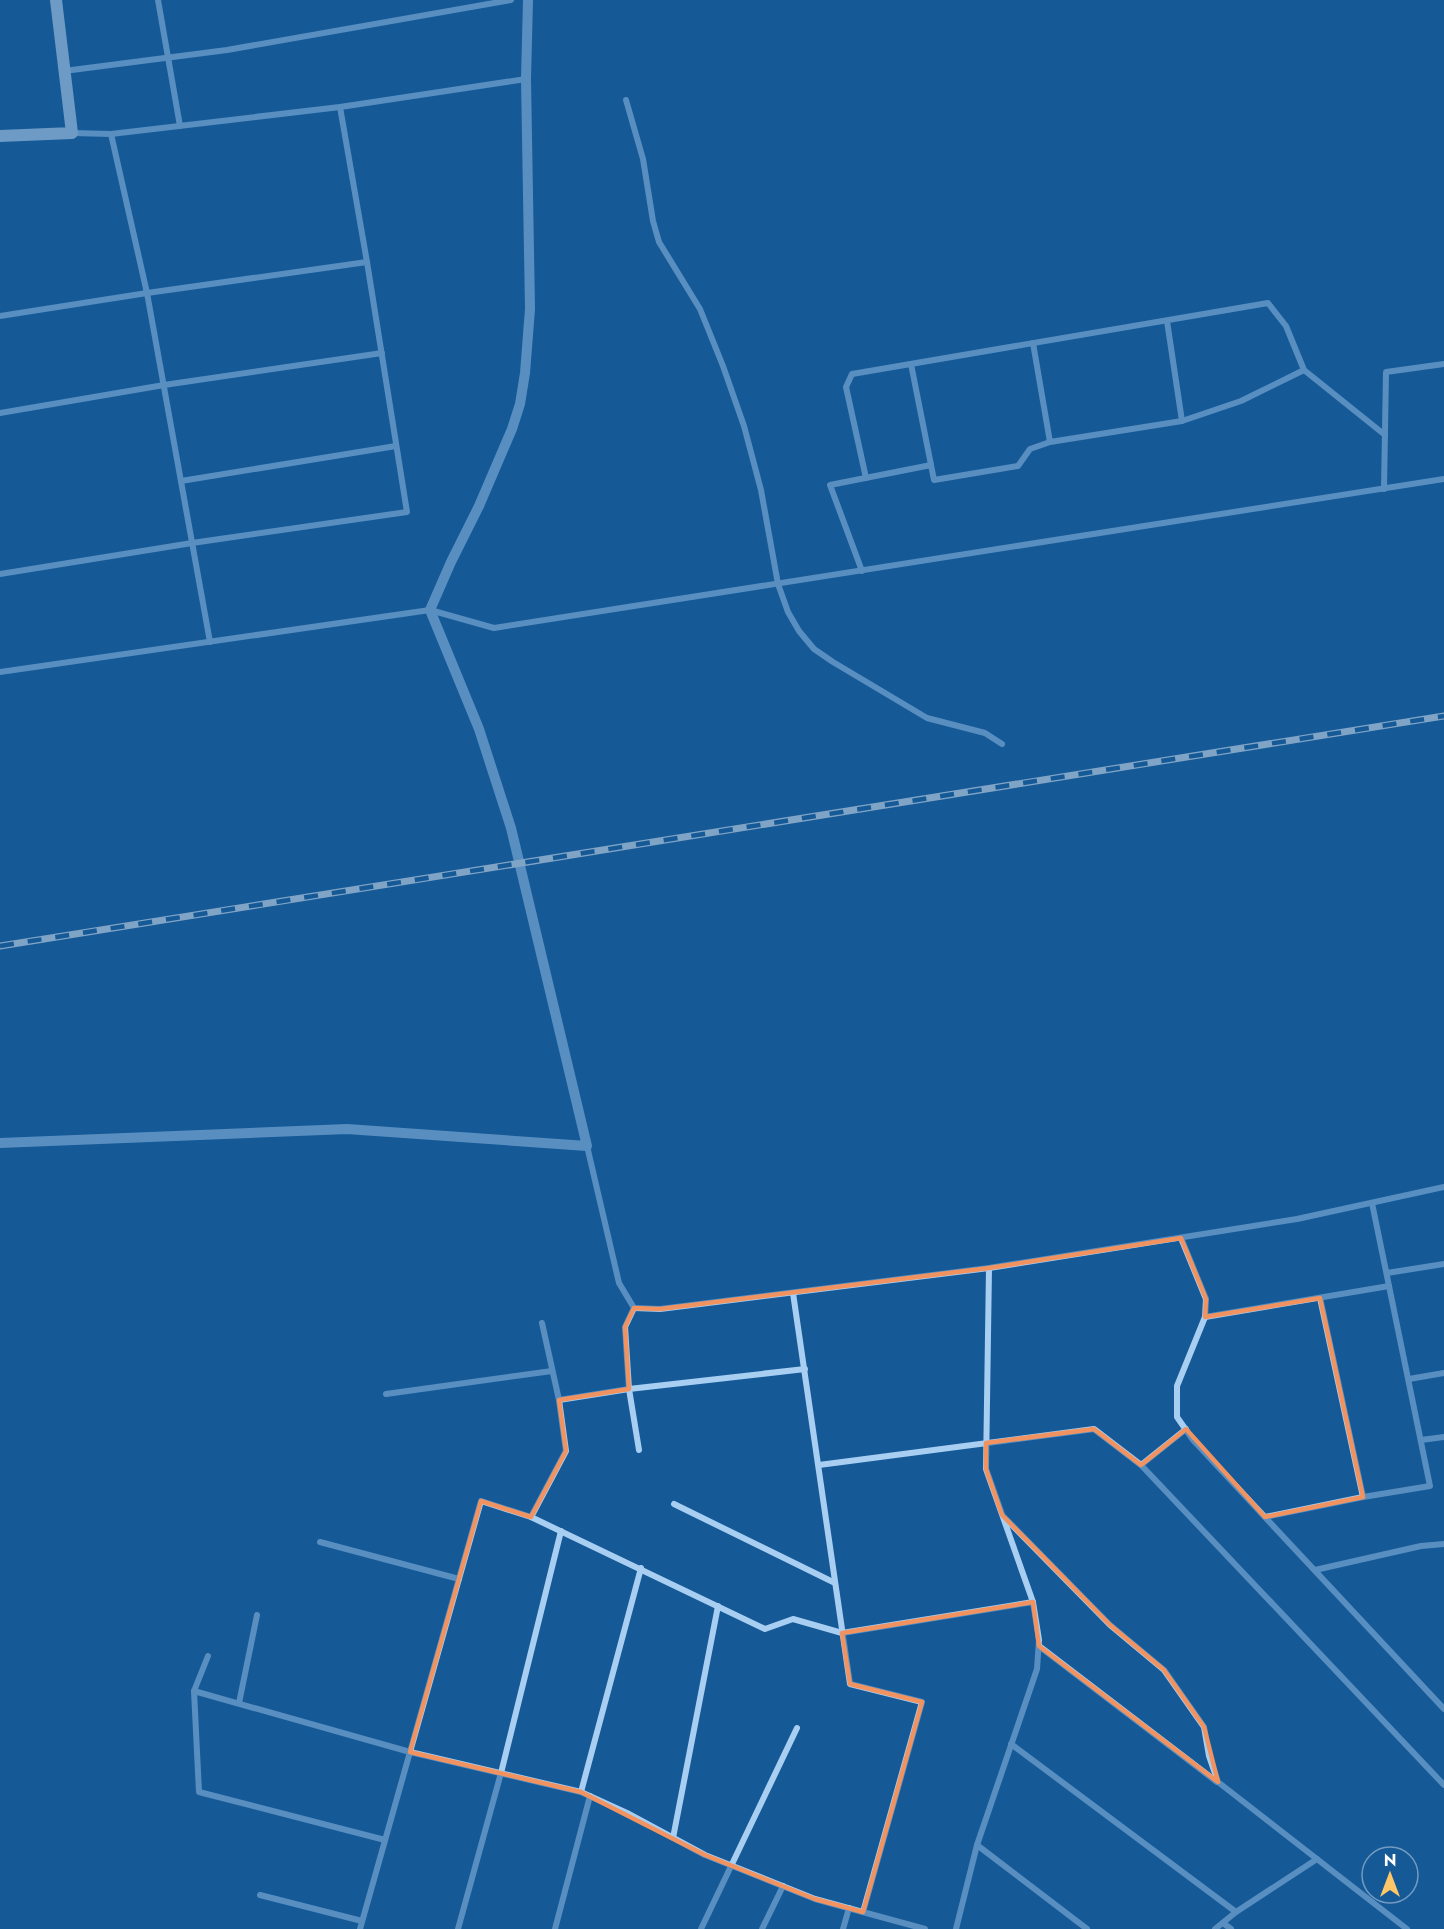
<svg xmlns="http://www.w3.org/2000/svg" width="1444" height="1929" font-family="Jost,sans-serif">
<rect width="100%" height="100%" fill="#165997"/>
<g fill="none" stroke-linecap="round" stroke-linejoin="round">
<g stroke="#a8cff2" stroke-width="6">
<polyline points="158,0 180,126"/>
<polyline points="64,71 227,50 511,0"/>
<polyline points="626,100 643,159 653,221 659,242 700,309 723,366 744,426 761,490 778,584 788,612 799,631 814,649 833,662 927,718 985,733 1002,744"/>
<polyline points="72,133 111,134 340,107 526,79"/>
<polyline points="111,134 147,293 210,642"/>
<polyline points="0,316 147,293 367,262"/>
<polyline points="1167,321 1182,421"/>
<polyline points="1033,343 1050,442"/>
<polyline points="911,364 934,480 1018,466 1030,449 1050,442 1182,421 1241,401 1304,370"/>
<polyline points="0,413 164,385 382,353"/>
<polyline points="866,478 846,387 852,374 1268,303 1286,326 1304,370 1385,435"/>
<polyline points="181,481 396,446"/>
<polyline points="1384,489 1386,372 1444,364"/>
<polyline points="862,571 830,485 931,465"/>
<polyline points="0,574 192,543 407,512 367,262 340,107"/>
<polyline points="0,672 430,610 494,628 1444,479"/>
<polyline points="587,1146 619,1283 634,1308 660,1309 989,1268 1297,1219 1444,1187"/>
<polyline points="1181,1238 1206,1299 1205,1317 1177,1386 1177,1417 1193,1440 1444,1709"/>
<polyline points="1387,1273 1444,1264"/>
<polyline points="793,1293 850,1684 922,1702 863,1912"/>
<polyline points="1320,1298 1363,1497"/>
<polyline points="1205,1317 1389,1286"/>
<polyline points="1409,1379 1444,1373"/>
<polyline points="386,1394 552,1371"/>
<polyline points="559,1400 629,1389 625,1327 634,1308"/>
<polyline points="1421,1440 1444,1437"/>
<polyline points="639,1450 629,1389 805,1369"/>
<polyline points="819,1465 1094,1429 1141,1465 1444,1785"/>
<polyline points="1141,1465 1186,1429"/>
<polyline points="674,1504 835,1583"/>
<polyline points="531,1517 566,1451 559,1400 542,1323"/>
<polyline points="1004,1517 1110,1625 1164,1670 1204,1727 1209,1756 1218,1782 1407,1929"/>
<polyline points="1265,1517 1363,1497 1430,1486 1372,1203"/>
<polyline points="320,1542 459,1579"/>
<polyline points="1315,1570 1421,1546 1444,1544"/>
<polyline points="1039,1646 1217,1782"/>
<polyline points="208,1656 194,1691 199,1792 385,1840"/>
<polyline points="194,1691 410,1752 481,1501 531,1517 765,1629 793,1619 842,1633 1033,1602"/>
<polyline points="239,1703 257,1615"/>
<polyline points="1011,1744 1236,1912"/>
<polyline points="581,1792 641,1568"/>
<polyline points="673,1838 718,1606"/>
<polyline points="977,1845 1087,1929"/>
<polyline points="260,1895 362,1921"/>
<polyline points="1223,1923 1231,1929"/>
<polyline points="360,1929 410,1752 581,1792 627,1813 705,1855 815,1899 925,1929"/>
<polyline points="458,1929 501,1773 561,1531"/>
<polyline points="555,1929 590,1796"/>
<polyline points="701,1929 797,1728"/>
<polyline points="762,1929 783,1886"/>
<polyline points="843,1929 849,1908"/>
<polyline points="956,1929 977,1845 1037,1669 1039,1640 1033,1602 986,1469 989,1268"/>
<polyline points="1215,1929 1236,1912 1317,1859"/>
</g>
<polyline stroke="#a8cff2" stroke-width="10" points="0,1143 347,1129 587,1146 511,828 479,729 430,610 451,562 479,506 512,429 520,404 525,373 530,309 526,79 528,0"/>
<polyline stroke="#d7eafc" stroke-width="12" points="0,136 72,133 56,0"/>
<g stroke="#fff" stroke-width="7">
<polyline id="rail" points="0,946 1444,716"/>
</g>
<use href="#rail" stroke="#165997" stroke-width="4.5" stroke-dasharray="14" stroke-linecap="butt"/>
</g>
<path d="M0 0H1444V1929H0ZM1181 1238 1206 1299 1205 1317 1320 1298 1363 1497 1265 1517 1186 1429 1141 1465 1094 1429 986 1443V1469L1002 1515 1110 1625 1164 1670 1204 1727 1218 1782 1039 1646 1033 1602 842 1633 850 1684 922 1702 863 1912 815 1899 705 1855 581 1792 410 1752 481 1501 531 1517 566 1451 559 1400 629 1389 625 1327 634 1308 660 1309 989 1268Z" fill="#165997" fill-opacity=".55" fill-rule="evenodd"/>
<path fill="none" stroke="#f09361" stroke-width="4.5" stroke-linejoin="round" d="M1181 1238 1206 1299 1205 1317 1320 1298 1363 1497 1265 1517 1186 1429 1141 1465 1094 1429 986 1443V1469L1002 1515 1110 1625 1164 1670 1204 1727 1218 1782 1039 1646 1033 1602 842 1633 850 1684 922 1702 863 1912 815 1899 705 1855 581 1792 410 1752 481 1501 531 1517 566 1451 559 1400 629 1389 625 1327 634 1308 660 1309 989 1268Z"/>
<g transform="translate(1390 1875)"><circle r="28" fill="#165997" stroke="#739bc1" stroke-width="1.5"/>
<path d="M0-4.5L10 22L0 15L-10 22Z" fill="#ffc768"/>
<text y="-9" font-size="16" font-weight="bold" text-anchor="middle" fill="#ffffff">N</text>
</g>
</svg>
